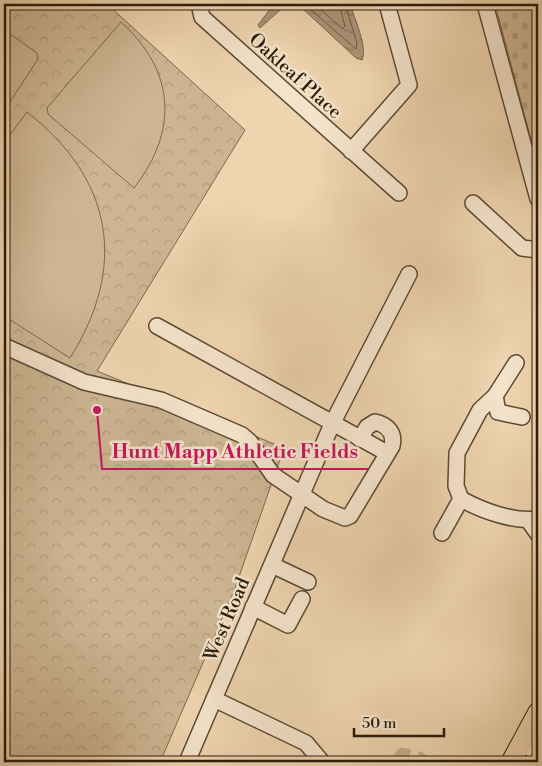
<svg xmlns="http://www.w3.org/2000/svg" width="542" height="766" font-family="'Libre Bodoni',serif">
<defs>
<pattern id="forest-crowns" width="20" height="18" patternUnits="userSpaceOnUse" patternTransform="scale(1.25)"><rect width="20" height="18" fill="#cdb593"/><path d="M2 6a3 3 0 1 1 6 0M12 15a3 3 0 1 1 6 0" fill="none" stroke="#b09b7e"/></pattern>
<pattern id="cemetery-stones" width="16" height="16" patternUnits="userSpaceOnUse" patternTransform="scale(1.25)"><rect width="16" height="16" fill="#cdb593"/><path d="M2 7V4a2 2 0 0 1 4 0v3zM10 15v-3a2 2 0 0 1 4 0v3z" fill="#b09b7e"/></pattern>
<pattern id="water-ripples" width="26" height="14" patternUnits="userSpaceOnUse" patternTransform="scale(1.25)"><rect width="26" height="14" fill="#ac9578"/><path d="M2 4q2-2 4 0t4 0M15 11q2-2 4 0t4 0" fill="none" stroke="#8c7961"/></pattern>
</defs>
<rect width="100%" height="100%" fill="#eed4af"/>
<filter id="stains"><feTurbulence type="fractalNoise" baseFrequency=".004" numOctaves="4"/><feColorMatrix values="0 0 0 0 .2 0 0 0 0 .09 0 0 0 0 .02 0 0 0 .5 -.17"/></filter>
<radialGradient id="worn" r=".72"><stop offset=".6" stop-color="#630" stop-opacity="0"/><stop offset="1" stop-color="#630" stop-opacity=".3"/></radialGradient>
<polygon fill="url(#forest-crowns)" stroke="#7c6850" points="4,4 107,4 245,130 97,371 284,448 234,591 160,762 4,762"/>
<polygon fill="url(#cemetery-stones)" stroke="#7c6850" points="495,4 538,4 538,166"/>
<g fill="#cdb593" stroke="#7c6850">
<path d="M121 22C175 71 179 130 134 188L48 114 47 108Z"/>
<polygon points="4,30 37,53 38,59 4,111"/>
<path d="M27 112C113 179 128 266 70 358L4 316V143Z"/>
</g>
<g fill="url(#water-ripples)" stroke="#78654d">
<polygon points="274,4 287,4 260,28 258,25"/>
<path d="M294 4H350C354 17 368 48 362 60L356 58 303 9Z"/>
</g>
<g fill="none" stroke-linecap="round" stroke-linejoin="round">
<g stroke="#6c5842" stroke-width="1">
<polyline points="304,4 356,49 357,43 345,4"/>
<polyline points="314,4 343,29 345,26 339,4"/>
</g>
<polyline stroke="#c7af8e" stroke-width="15" stroke-dasharray="15 8" stroke-linecap="butt" points="398,762 403,755 419,759 422,762"/>
<g stroke="#5c4a35" stroke-width="18">
<g id="minor">
<polyline points="199,4 202,17 399,193"/>
<polyline points="485,4 538,199"/>
<polyline points="351,151 409,85 387,4"/>
<polyline points="473,203 522,248 538,250"/>
<polyline points="157,326 387,453"/>
<path d="M4 346 84 382 161 400 242 435 250 442 273 475 323 509 345 518 350 516 392 446C395 433 388 425 375 422L367 427 360 439"/>
<path d="M516 363 495 396 480 410 457 453 456 486 461 499C483 511 513 522 538 519"/>
<polyline points="495,396 498,412 522,417"/>
<polyline points="528,520 538,534"/>
<polyline points="442,533 461,499"/>
<polyline points="272,565 308,582"/>
<polyline points="253,607 288,625 302,599"/>
<polyline points="214,699 306,743 322,762"/>
<polyline points="521,743 538,753"/>
<polyline points="187,762 332,424 409,274"/>
</g>
</g>
<g stroke="#2b1c0c" stroke-width="21">
<polyline id="major" points="511,762 538,712"/>
</g>
<use href="#minor" stroke="#f4e3cb" stroke-width="15"/>
<use href="#major" stroke="#eed4af" stroke-width="19"/>
</g>
<g text-anchor="middle" stroke-width="5" stroke-linejoin="round" paint-order="stroke">
<g font-size="19" fill="#2b1c0c" stroke="#f4e3cb">
<text transform="translate(296 75) rotate(42)" y="7">Oakleaf Place</text>
<text transform="translate(226 619) rotate(-67)" y="7">West Road</text>
</g>
</g>
<path fill="none" stroke="#c2185b" stroke-width="2" d="M97 410L102 469H368"/>
<circle fill="#c2185b" stroke="#f4e3cb" stroke-width="2" cx="97" cy="410" r="5"/>
<g font-size="20" text-anchor="middle" font-weight="bold" fill="#c2185b" stroke="#f4e3cb" stroke-width="5" stroke-linejoin="round" paint-order="stroke">
<text x="235" y="458">Hunt Mapp Athletic Fields</text>
</g>
<rect width="542" height="766" fill="none" stroke="#eed4af" stroke-width="20"/>
<rect x="5" y="5" width="532" height="756" fill="none" stroke="#2b1c0c" stroke-width="2.5"/>
<rect x="10" y="10" width="522" height="746" fill="none" stroke="#2b1c0c"/>
<path d="M354 728v8h90v-8" fill="none" stroke="#2b1c0c" stroke-width="2.5"/>
<text x="362" y="728" font-size="15" fill="#2b1c0c" stroke="#f4e3cb" stroke-width="4" paint-order="stroke">50 m</text>
<rect width="100%" height="100%" filter="url(#stains)"/>
<rect width="100%" height="100%" fill="url(#worn)"/>
</svg>
